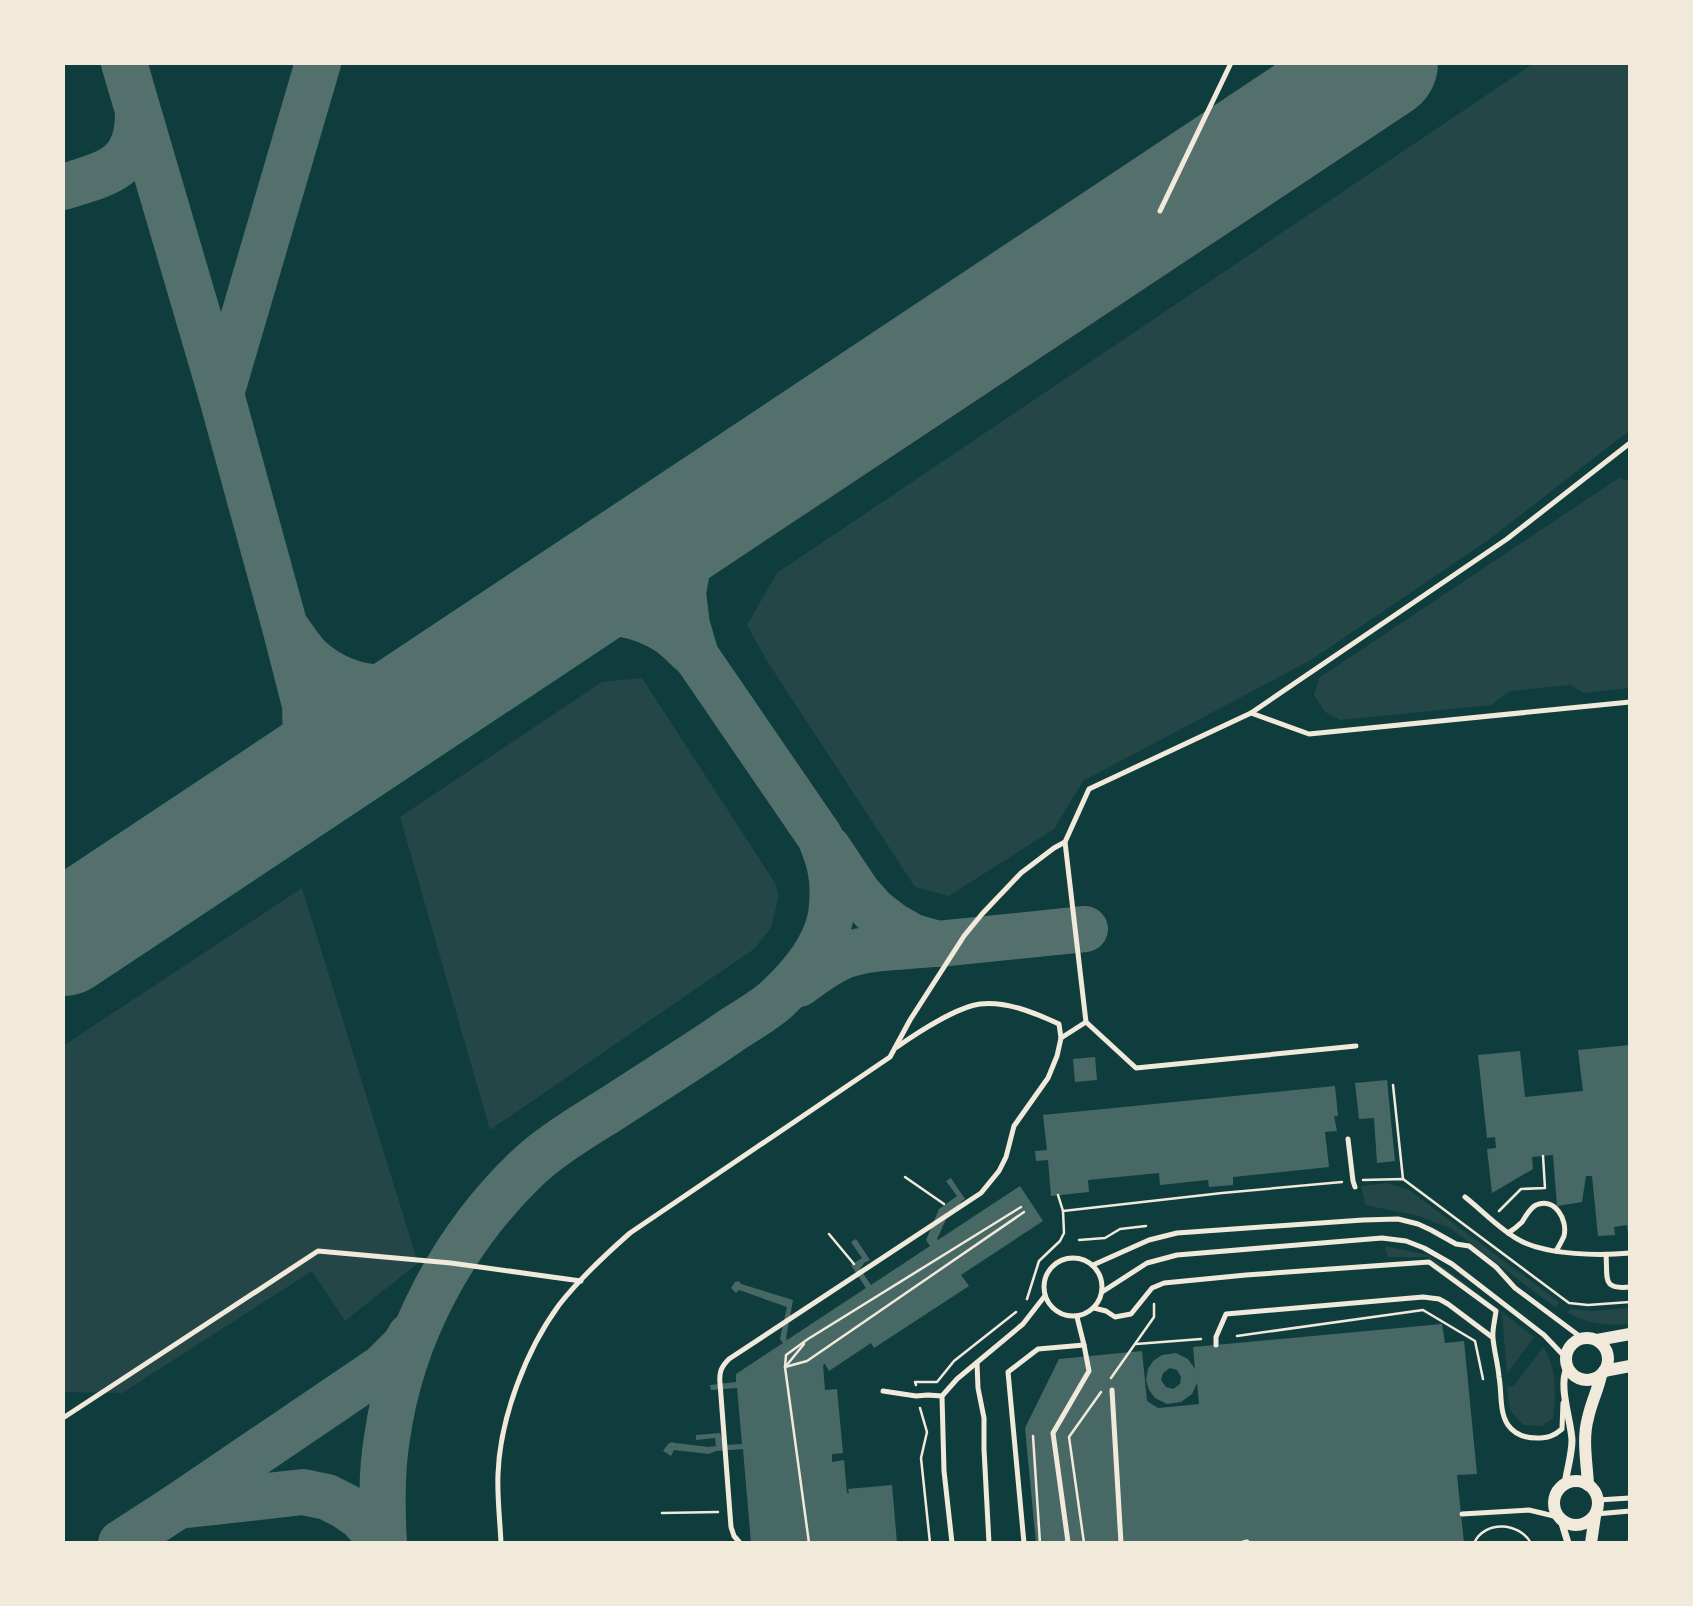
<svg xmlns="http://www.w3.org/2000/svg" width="1693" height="1606" font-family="Manrope,sans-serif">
<rect width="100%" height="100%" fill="#0f3d3e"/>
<g fill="#244646">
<polygon points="1534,63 1630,63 1630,430 1487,541 1311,660 1083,781 1054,829 949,896 915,887 767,661 747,625 777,573"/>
<polygon points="1619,478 1630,481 1630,688 1584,693 1570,685 1510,691 1491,705 1340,720 1325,712 1314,695 1319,678"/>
<polygon points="642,678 775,883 779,895 771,928 754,949 490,1130 400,817 602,682"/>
<polygon points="302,888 418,1263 345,1321 312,1271 122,1393 63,1392 63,1046"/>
<polygon points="1387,1183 1409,1190 1559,1302 1555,1307 1450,1228 1419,1216 1365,1205 1361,1186"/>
<polygon points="1385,1246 1428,1255 1534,1337 1507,1374 1502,1314 1428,1257 1388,1257"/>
<path d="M1630 1308V1324C1607 1326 1587 1324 1567 1312L1571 1309 1591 1311Z"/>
<path d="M1543 1347C1557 1367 1556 1395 1553 1418L1542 1426 1523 1425 1510 1410 1507 1387 1514 1386Z"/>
</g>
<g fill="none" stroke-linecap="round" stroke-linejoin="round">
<g stroke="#53706d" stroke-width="46">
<polyline points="124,63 221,394 285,627 305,705 306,743 304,754 296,771 272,800"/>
<path d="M63 187C108 173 138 168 138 113"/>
<polyline points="221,394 318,63"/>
<path d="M287 629C294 639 301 650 310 659 358 702 416 690 470 669"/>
<path d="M516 638C534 630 552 618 572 614 603 607 640 614 667 631 678 638 686 648 696 656"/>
<polyline points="828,848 858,893 874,911 892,925 913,937 938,944 1085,929"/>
<path d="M799 984C814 973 829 961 846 955 873 946 906 947 934 944"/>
<polyline points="178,1506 383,1367 405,1345 410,1336"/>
<polyline points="121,1543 178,1506 303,1492 327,1497 345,1506 361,1517 373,1531 380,1543"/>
<path d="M384 1543C382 1508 381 1473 387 1438 401 1337 452 1241 525 1170 550 1146 581 1128 611 1109 649 1084 688 1060 726 1034 743 1022 763 1012 778 998 802 975 825 948 831 915 833 900 833 881 830 867 828 857 824 847 820 837L696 656 687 625 683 593 687 570 692 552 699 537 716 515 746 486"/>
</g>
<polyline stroke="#53706d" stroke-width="114" points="63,939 1381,63"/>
</g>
<g fill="#486865" fill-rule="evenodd">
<polygon points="1630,1045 1630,1232 1628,1232 1627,1225 1614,1227 1615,1235 1598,1236 1592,1176 1586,1176 1582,1202 1557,1206 1553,1155 1532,1157 1533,1169 1492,1193 1487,1149 1496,1148 1495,1137 1487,1138 1478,1055 1520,1051 1525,1097 1583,1091 1578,1050"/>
<polygon points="1095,1057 1097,1080 1075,1082 1073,1059"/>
<polygon points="1387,1080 1395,1161 1377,1163 1374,1118 1359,1119 1355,1083"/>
<polygon points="1335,1086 1338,1116 1334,1116 1337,1131 1325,1132 1329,1167 1233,1177 1233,1185 1209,1187 1208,1180 1160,1185 1159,1173 1088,1180 1089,1192 1051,1196 1048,1160 1036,1161 1035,1151 1047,1150 1043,1115"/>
<polygon points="951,1178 965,1199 961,1202 958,1208 948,1215 937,1239 938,1240 1020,1186 1043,1221 961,1275 969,1286 874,1348 871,1343 829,1371 825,1364 823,1365 825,1390 837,1389 843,1453 832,1454 832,1462 844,1460 847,1493 849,1493 848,1489 892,1485 897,1543 751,1543 743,1449 716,1451 709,1454 674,1450 671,1456 663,1451 668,1444 672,1442 675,1443 709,1447 716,1446 715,1438 696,1440 696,1435 720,1433 724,1445 742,1444 737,1388 711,1390 710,1385 736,1382 736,1374 783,1343 780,1339 787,1307 739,1290 736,1293 731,1288 735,1282 739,1281 741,1284 793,1300 786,1338 787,1340 866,1288 851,1265 862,1258 851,1242 856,1239 870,1260 864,1263 860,1269 871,1285 930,1246 926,1240 939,1209 957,1196 946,1181"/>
<path d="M1442 1324 1445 1343 1464 1341 1477 1474 1457 1475 1464 1543H1036L1025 1428 1059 1359 1142 1351 1147 1401 1158 1408 1199 1404 1197 1383 1192 1394 1181 1402 1167 1404 1155 1398 1149 1390 1146 1380 1148 1369 1153 1361 1162 1355 1176 1353 1188 1359 1195 1369 1193 1347ZM1170 1368 1177 1370 1181 1377 1180 1384 1173 1389 1166 1387 1161 1380 1163 1373Z"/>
</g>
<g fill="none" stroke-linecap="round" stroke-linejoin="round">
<g stroke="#f1e9da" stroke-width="2.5">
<polyline points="1393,1085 1403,1179"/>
<polyline points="905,1177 944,1204"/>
<polyline points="1363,1180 1403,1179 1569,1303 1588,1305 1630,1302"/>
<polyline points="1058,1195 1063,1211"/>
<polyline points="1499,1211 1521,1189 1545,1188 1543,1156"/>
<polyline points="829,1234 854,1264"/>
<polyline points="1079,1240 1105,1238 1120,1229 1146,1226"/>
<polyline points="1027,1299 1039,1261 1060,1241 1064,1233 1063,1211 1222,1193 1342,1182"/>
<polyline points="1237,1336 1423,1310 1475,1341 1483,1379"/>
<polyline points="1136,1344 1201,1339"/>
<polyline points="786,1366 804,1344"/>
<polyline points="785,1367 786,1355 808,1339 1021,1207"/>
<polyline points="1111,1378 1154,1317 1154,1304"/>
<polyline points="916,1385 915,1382 937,1382 954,1361 1016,1312"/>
<polyline points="920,1408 927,1432 921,1458 930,1543"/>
<polyline points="1033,1436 1040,1543"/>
<polyline points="662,1513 718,1512"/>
<polyline points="809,1543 785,1367 807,1361 1024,1212"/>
<polyline points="1084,1543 1069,1437 1101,1392"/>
<path d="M1474 1543C1485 1520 1519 1522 1531 1543"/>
<polyline points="1624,1543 1627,1542"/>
</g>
<g stroke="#f1e9da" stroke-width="5">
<polyline points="1160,211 1231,63"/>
<polyline points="1251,713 1309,734 1630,702"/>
<polyline points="1065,842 1086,1022 1136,1068 1356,1046"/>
<polyline points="1061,1038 1086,1022"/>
<polyline points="1348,1139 1353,1181 1355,1187"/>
<path d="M1465 1197C1483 1211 1501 1231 1521 1241 1549 1255 1599 1256 1630 1253"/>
<path d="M1508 1233C1513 1230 1518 1226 1522 1222 1526 1216 1529 1209 1536 1205 1555 1197 1568 1220 1564 1236 1562 1241 1559 1246 1556 1251"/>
<path d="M1606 1255C1608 1278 1601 1290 1630 1287"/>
<circle cx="1073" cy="1287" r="29"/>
<polyline points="1093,1265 1149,1240 1177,1233 1363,1220 1398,1219 1418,1224 1431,1230 1456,1244 1469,1246 1496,1267 1515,1288 1582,1338"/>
<polyline points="1102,1292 1147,1263 1177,1255 1382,1238 1406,1241 1424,1248 1452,1264 1544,1335 1565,1357"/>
<path d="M1094 1308 1106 1311 1115 1317 1131 1314 1152 1288 1164 1283 1246 1275 1429 1262 1496 1311C1495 1320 1492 1330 1493 1338 1494 1351 1498 1364 1499 1377 1502 1392 1499 1412 1508 1425 1515 1435 1526 1438 1537 1438 1548 1438 1554 1436 1562 1429L1563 1403"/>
<polyline points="1216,1345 1216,1337 1226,1314 1423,1297 1439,1299 1448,1304 1492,1337"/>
<polyline points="977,1363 978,1388 984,1418 984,1449 989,1543"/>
<polyline points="1112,1390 1121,1543"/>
<polyline points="883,1391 916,1396 928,1395 942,1396"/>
<polyline points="63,1418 318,1251 451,1263 581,1281"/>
<polyline points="1598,1500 1630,1498"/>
<polyline points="1462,1514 1529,1510 1558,1517"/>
<polyline points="1596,1514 1630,1511"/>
<path d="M501 1543C500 1520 497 1497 498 1474 500 1418 526 1350 559 1305 580 1278 605 1255 630 1233L890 1057 910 1020 964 936 982 914 1021 873 1054 848 1065 842 1089 789 1251 713 1507 539 1630 443"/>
<path d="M740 1543 734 1536 731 1527 720 1383C719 1372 721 1367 729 1359L981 1193 999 1171 1006 1157 1014 1126 1048 1078 1057 1056 1061 1038 1059 1024C1035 1013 1007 1001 980 1004 957 1007 917 1033 897 1047"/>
<polyline points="952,1543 944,1471 942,1396 957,1379 1023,1324 1044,1297"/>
<polyline points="1024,1543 1008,1372 1038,1349 1084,1345"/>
<polyline points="1065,1543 1068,1542 1053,1433 1089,1371 1084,1345 1077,1317"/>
<polyline points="1243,1543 1247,1542"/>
</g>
<g stroke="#f1e9da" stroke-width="7">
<path d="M1565 1484C1567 1470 1572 1454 1572 1440 1571 1420 1558 1386 1567 1368"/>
<polyline points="1561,1520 1568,1543"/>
</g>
<g stroke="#f1e9da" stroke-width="12">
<circle cx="1587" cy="1359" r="21"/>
<polyline points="1597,1340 1630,1334"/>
<polyline points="1604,1371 1630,1366"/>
<circle cx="1576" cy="1503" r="22"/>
<path d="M1588 1485C1587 1463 1582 1439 1588 1418 1591 1403 1598 1390 1601 1375"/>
<polyline points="1591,1543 1595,1516"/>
</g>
</g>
<rect width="1693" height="1606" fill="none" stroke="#f1e9da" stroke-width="130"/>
</svg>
